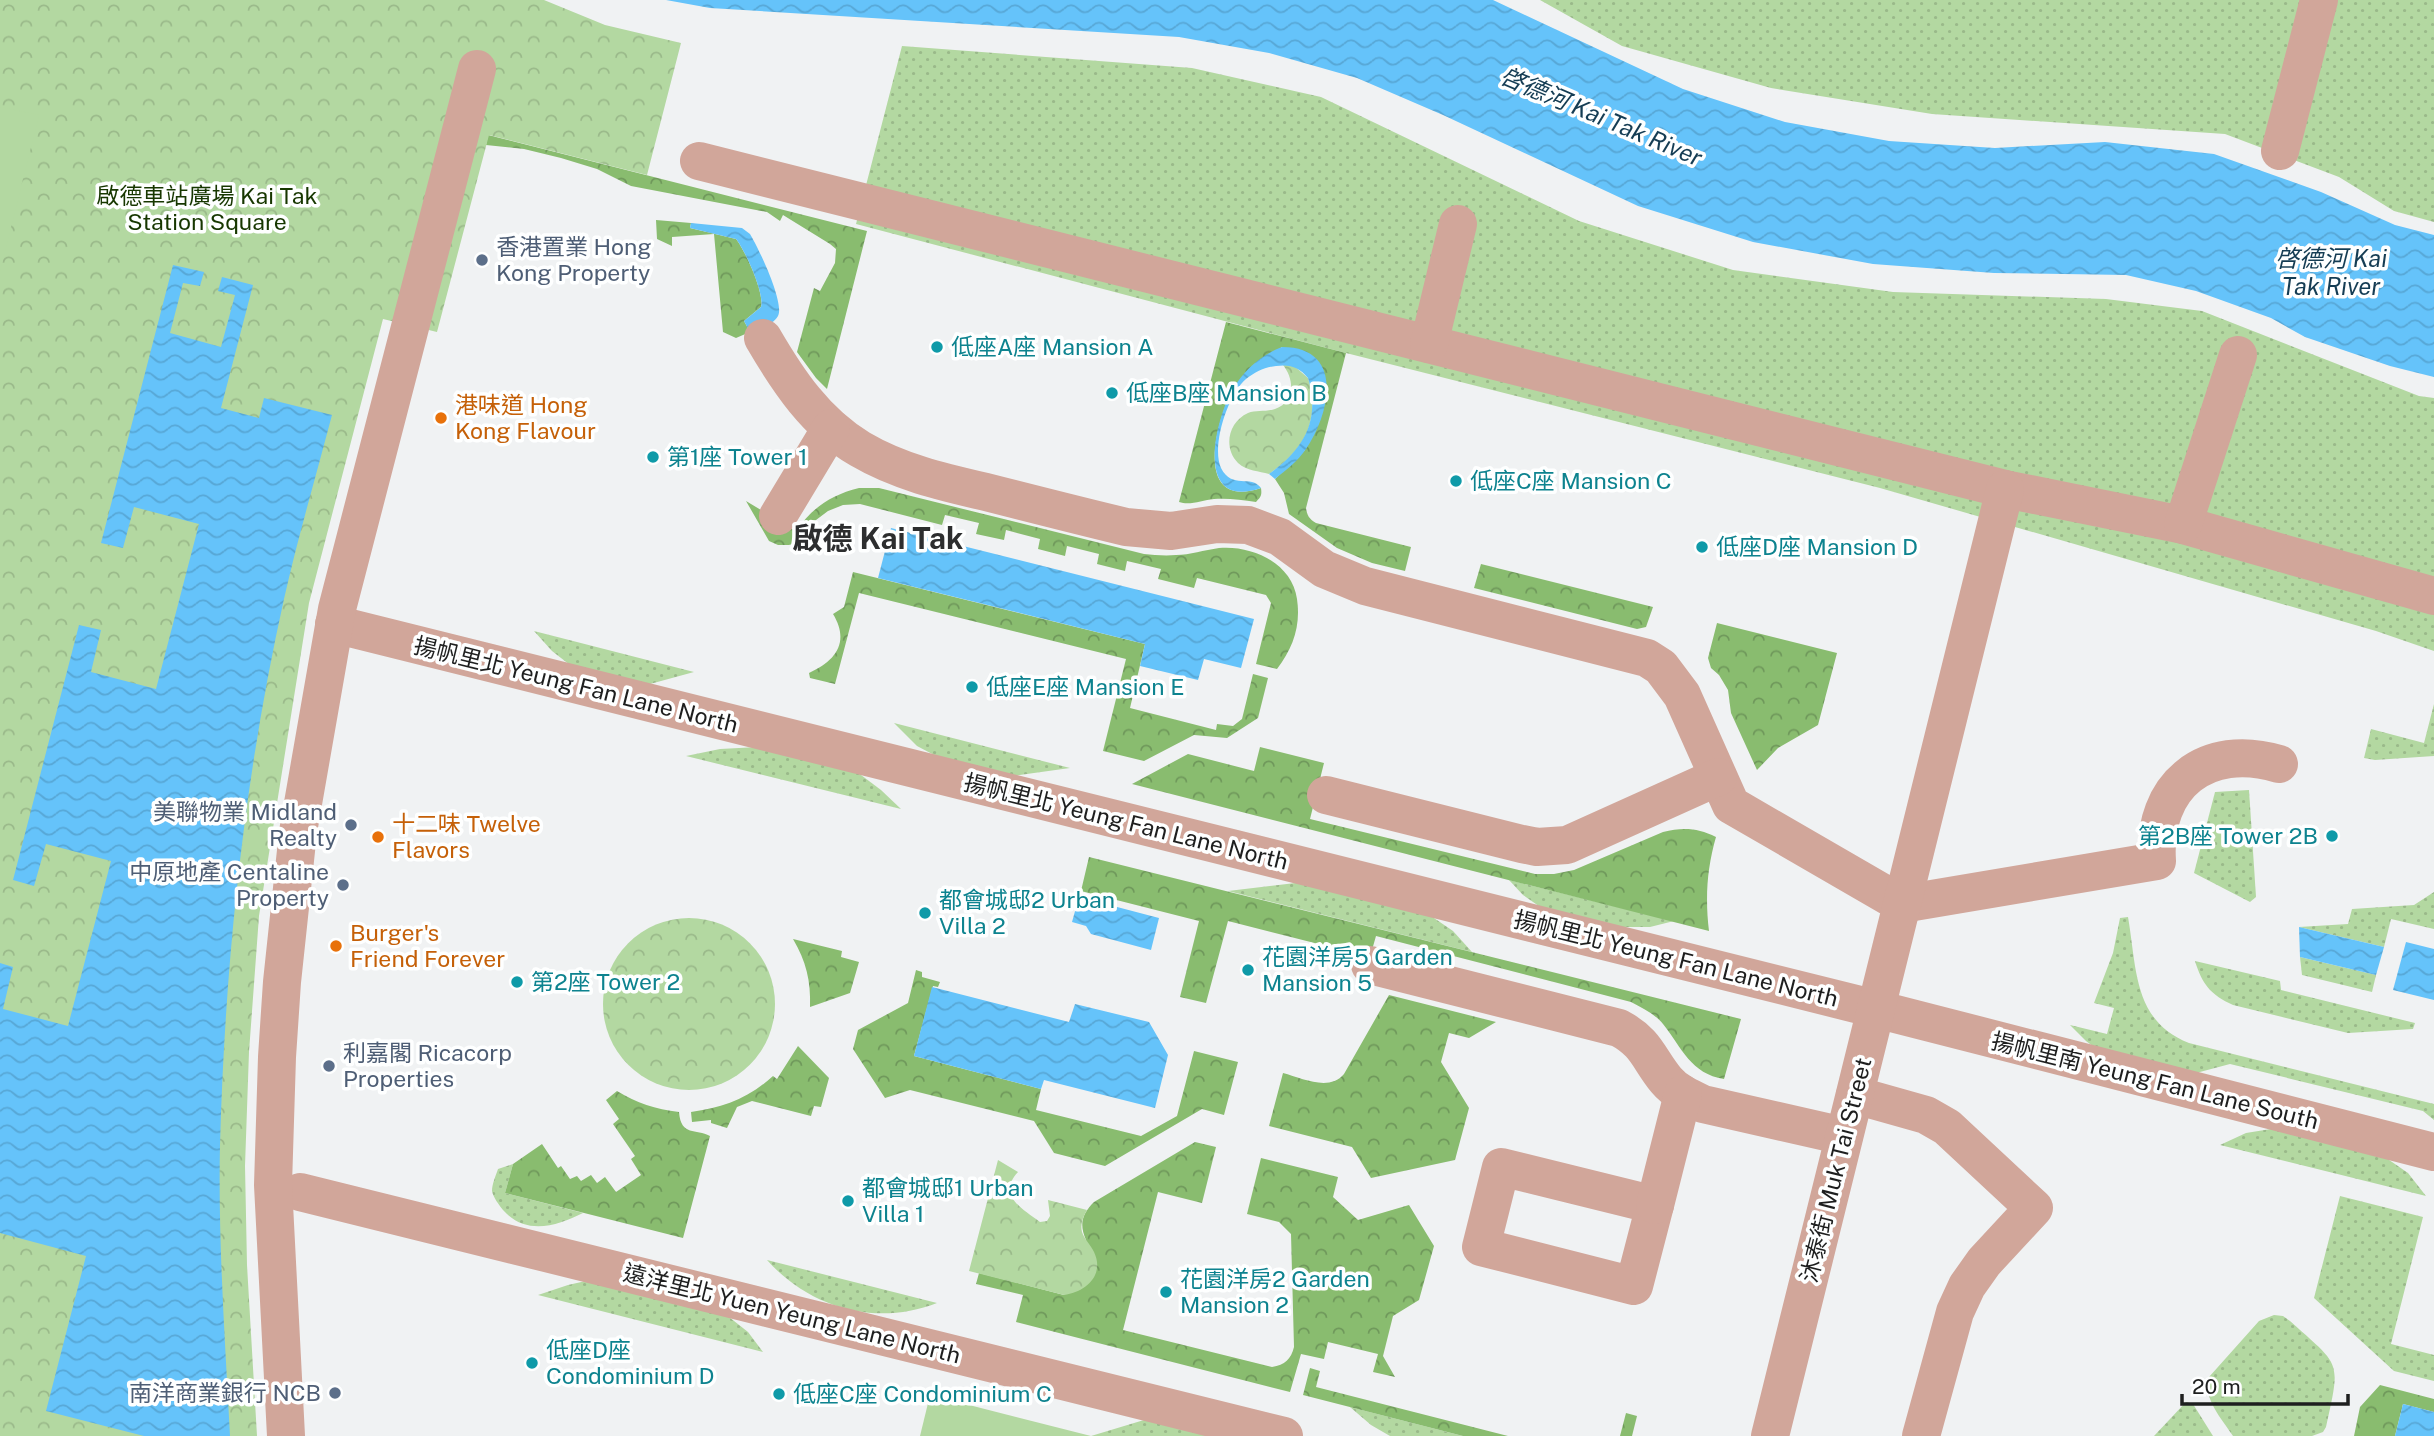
<svg xmlns="http://www.w3.org/2000/svg" width="2434" height="1436" font-family="'Public Sans','Noto Sans TC',sans-serif">
<defs>
<pattern id="grass-dots" width="8" height="8" patternUnits="userSpaceOnUse" patternTransform="scale(1.75)"><rect width="8" height="8" fill="#b3d8a1"/><path d="M2 2h.1M6 6h.1" fill="none" stroke="#9ab98a" stroke-width="1.8" stroke-linecap="round"/></pattern>
<pattern id="forest-crowns" width="20" height="18" patternUnits="userSpaceOnUse" patternTransform="scale(1.75)"><rect width="20" height="18" fill="#89bc6f"/><path d="M2 6a3 3 0 1 1 6 0M12 15a3 3 0 1 1 6 0" fill="none" stroke="#6f985b"/></pattern>
<pattern id="park-crowns" width="20" height="18" patternUnits="userSpaceOnUse" patternTransform="scale(1.75)"><rect width="20" height="18" fill="#b3d8a1"/><path d="M2 6a3 3 0 1 1 6 0M12 15a3 3 0 1 1 6 0" fill="none" stroke="#9ab98a"/></pattern>
<pattern id="water-waves" width="16" height="10" patternUnits="userSpaceOnUse" patternTransform="scale(1.75)"><rect width="16" height="10" fill="#65c3fa"/><path d="M0 5q4-4 8 0t8 0" fill="none" stroke="#57a7d6"/></pattern>
</defs>
<rect width="100%" height="100%" fill="#f0f2f3"/>
<g fill="url(#grass-dots)">
<polygon points="1540,0 2434,0 2434,222 2394,211 2339,177 2225,134 1932,114 1771,88 1622,46"/>
<polygon points="902,46 1192,68 1321,97 1579,221 1733,270 1893,292 2106,299 2202,311 2419,396 2434,398 2434,651 2376,631 1880,488 1346,353 856,224"/>
<polygon points="534,631 694,672 650,684 570,665 552,651"/>
<polygon points="2434,704 2434,756 2375,760 2364,758 2371,729 2424,743"/>
<polygon points="894,723 1070,768 1012,776 953,765 917,746"/>
<polygon points="758,747 857,772 881,790 901,809 686,756 720,749"/>
<polygon points="2249,790 2256,897 2250,902 2194,873 2215,792"/>
<polygon points="1509,880 1674,921 1650,927 1613,927 1546,911 1523,895"/>
<polygon points="1312,881 1431,916 1453,931 1472,952 1228,891"/>
<polygon points="2434,892 2434,929 2391,919 2384,947 2299,927 2348,924 2352,909 2414,905"/>
<path d="M2128 917C2137 969 2133 1021 2189 1043L2434 1104V1120L2423 1111 2230 1064 2181 1077 2107 1057 2086 1041 2070 1025 2107 1034 2114 1008 2094 1003 2113 953 2120 918Z"/>
<polygon points="2300,957 2376,975 2372,992 2302,975"/>
<path d="M2195 961 2280 981 2281 990 2415 1023 2413 1029 2348 1033 2233 1005C2211 995 2202 984 2195 961Z"/>
<polygon points="2277,1128 2379,1153 2408,1173 2426,1196 2220,1145 2246,1133"/>
<path d="M513 1164 505 1193 583 1213C557 1226 526 1236 503 1210 499 1205 493 1197 492 1191 492 1184 496 1175 498 1169Z"/>
<polygon points="2340,1196 2423,1217 2391,1344 2434,1355 2434,1381 2394,1371 2314,1298"/>
<path d="M767 1260 937 1303C876 1327 810 1308 767 1260Z"/>
<polygon points="599,1278 729,1317 748,1332 763,1352 538,1295 568,1285"/>
<path d="M2274 1315 2283 1316 2290 1321C2341 1367 2341 1359 2326 1427L2323 1432 2312 1436H2233C2222 1419 2202 1398 2209 1377L2259 1321Z"/>
<polygon points="2186,1402 2193,1404 2213,1436 2154,1436"/>
<polygon points="1350,1407 1463,1436 1390,1436 1371,1425"/>
<polygon points="1144,1420 1252,1436 1091,1436"/>
</g>
<g fill="url(#forest-crowns)">
<polygon points="488,135 867,231 827,389 816,378 797,352 814,288 820,291 835,263 836,249 830,244 783,215 780,221 767,212 631,186 597,169 561,158 524,149 486,145"/>
<path d="M656 220 691 223 690 228 736 239C745 250 765 294 761 307L744 321 750 332 736 338 723 332 714 234 672 237V246L657 239Z"/>
<path d="M1226 322 1346 353 1306 508C1307 515 1309 519 1316 523L1411 547 1405 571 1372 563 1337 548 1289 514 1284 493 1275 479 1305 450 1326 389 1282 347C1270 357 1239 378 1233 390 1215 422 1193 511 1261 488 1262 495 1261 497 1256 502 1242 500 1228 498 1214 499 1202 500 1190 506 1179 502Z"/>
<path d="M859 488H879L1144 554C1154 555 1165 556 1176 555 1190 555 1204 550 1219 548 1252 545 1292 563 1297 599 1301 626 1293 648 1277 669L1256 664 1271 603 1266 595 1197 578 1194 588 1158 579 1161 569 1127 561 1125 571 1097 564 1099 554 1067 546 1065 556 1038 549 1040 539 1006 530 1004 540 976 534 979 523 945 515 942 525 860 504 843 505 828 511 816 520 799 542 789 545H778L769 541 746 501 796 531C813 507 831 495 859 488Z"/>
<polygon points="1481,564 1653,607 1646,627 1637,629 1474,588"/>
<path d="M853 572 1145 644 1130 708 1216 730 1217 724 1233 726 1242 719 1253 674 1268 678 1258 718 1227 738 1194 735 1144 761 1103 751 1126 659 859 593 835 684 810 678 809 673C836 661 850 642 833 614L844 607Z"/>
<polygon points="1717,623 1837,653 1818,725 1778,748 1757,770 1731,713 1728,690 1719,675 1711,668 1708,658"/>
<path d="M1260 747 1324 763 1310 819 1535 874H1554L1574 870 1663 832C1683 827 1698 828 1716 837 1707 868 1705 898 1709 931L1132 784 1188 754 1254 771Z"/>
<path d="M1089 857 1741 1019 1724 1079C1691 1074 1682 1048 1663 1024 1655 1014 1642 1008 1631 1002L1376 936 1370 957 1228 921 1206 1003 1180 997 1199 921 1081 891Z"/>
<path d="M793 939 842 951 841 957 859 962 850 993 810 1007C811 981 806 961 793 939Z"/>
<polygon points="916,970 922,972 922,977 940,982 938,987 933,986 914,1056 1041,1089 1036,1110 1141,1136 1177,1116 1194,1051 1238,1062 1224,1115 1202,1109 1105,1166 1054,1153 1034,1121 910,1090 885,1098 853,1049 858,1030 908,1003"/>
<path d="M1389 995 1496 1022 1469 1038 1449 1033 1441 1062 1469 1108 1455 1160 1371 1178 1352 1147 1269 1126 1283 1073C1302 1078 1329 1092 1344 1074Z"/>
<path d="M798 1046 829 1078 821 1107 814 1106 811 1116 752 1101 737 1107 727 1128 711 1123V1120L692 1122 691 1112C723 1108 749 1098 773 1076L777 1079Z"/>
<path d="M617 1091C637 1103 655 1109 679 1112 681 1137 696 1128 710 1136L683 1238 505 1193 513 1164 542 1144 558 1168 561 1166 570 1179 577 1176 581 1181 591 1175 597 1183 605 1177 616 1192 641 1175 631 1159 635 1156 613 1124 619 1119 606 1100Z"/>
<path d="M1195 1142 1216 1147 1202 1203 1158 1192 1123 1330 1272 1367C1285 1365 1291 1359 1294 1347L1291 1234 1279 1222 1247 1214 1261 1158 1338 1177 1333 1197 1358 1220 1409 1205 1434 1246 1419 1300 1393 1316 1383 1356 1395 1377 1373 1372 1378 1354 1328 1342 1324 1359 1301 1354 1290 1392 1016 1322 1023 1295 976 1284 979 1273 1064 1295 1086 1240C1079 1224 1082 1214 1094 1202Z"/>
<polygon points="1310,1368 1320,1371 1316,1387 1508,1436 1463,1436 1303,1395"/>
<polygon points="2380,1385 2434,1399 2434,1412 2403,1404 2395,1436 2354,1436 2360,1407"/>
<polygon points="1626,1413 1637,1416 1632,1436 1620,1436"/>
</g>
<g fill="url(#park-crowns)">
<polygon points="0,0 544,0 605,25 681,43 647,175 489,135 437,332 383,319 309,603 259,916 249,1052 245,1166 247,1265 257,1436 0,1436"/>
<path d="M1283 365H1293L1308 378C1321 421 1304 450 1269 474 1259 471 1247 471 1238 463 1223 448 1228 422 1248 413 1256 410 1266 412 1275 409 1295 402 1295 380 1283 365Z"/>
<circle cx="689" cy="1004" r="86"/>
<path d="M998 1160 1018 1172C997 1195 1021 1208 1040 1222L1047 1221 1050 1216 1048 1200 1087 1210C1083 1217 1080 1224 1082 1232 1084 1239 1091 1245 1094 1252 1105 1275 1086 1292 1064 1295L969 1271Z"/>
</g>
<g fill="#b3d8a1">
<polygon points="0,107 39,115 0,271"/>
<polygon points="930,1395 1091,1436 920,1436"/>
</g>
<g fill="url(#water-waves)">
<polygon points="666,0 1493,0 1683,89 1785,122 1889,141 1995,148 2105,142 2214,154 2321,192 2395,225 2434,235 2434,377 2390,366 2305,337 2271,318 2196,291 2126,275 1994,273 1873,264 1753,242 1638,206 1443,115 1357,78 1269,53 1179,37 710,8"/>
<path d="M691 223 742 228 750 234C758 247 785 303 778 316 773 325 760 328 750 332L744 321 761 307C765 294 745 250 736 239L690 228Z"/>
<path d="M173 265 204 272 200 286 183 283 170 333 221 347 235 295 218 291 222 277 253 285 221 408 259 418 264 398 332 415C316 476 298 537 284 599 244 778 225 962 220 1145 218 1242 225 1339 230 1436H144L46 1411 86 1256 0 1233V963L13 967 3 1009 68 1026 111 861 46 844 34 886 13 880 79 625 101 630 91 672 156 689 199 524 134 507 123 548 101 543Z"/>
<path d="M1282 347C1344 347 1331 412 1306 449 1298 461 1286 470 1275 479L1269 474C1303 450 1321 421 1308 378 1299 367 1290 364 1276 366 1265 367 1255 372 1246 379 1228 394 1211 446 1221 468 1232 490 1251 474 1261 488 1194 511 1214 421 1233 389 1244 370 1261 355 1282 347Z"/>
<polygon points="891,528 1254,619 1241,668 1204,659 1198,680 1140,666 1145,644 878,578"/>
<polygon points="1079,897 1159,918 1151,950 1091,934 1086,926 1072,922"/>
<polygon points="2299,927 2384,947 2376,975 2300,957"/>
<polygon points="2406,942 2434,949 2434,1000 2393,990"/>
<polygon points="932,987 1069,1022 1075,1004 1149,1022 1168,1055 1155,1108 1044,1080 1041,1089 914,1056"/>
<polygon points="2403,1404 2434,1412 2434,1436 2395,1436"/>
</g>
<g fill="none" stroke-linecap="round" stroke-linejoin="round">
<g stroke="#d1a69a" stroke-width="38">
<polyline points="2280,151 2319,0"/>
<polyline points="699,161 2005,489 2183,525 2434,596"/>
<path d="M763 338C788 381 816 423 860 449 899 472 943 482 986 492 1033 504 1080 516 1126 527L1171 531 1217 524 1248 525 1280 537 1324 569 1365 586 1647 658 1661 667 1682 695 1731 805 1902 904 2157 861C2152 785 2206 742 2279 764"/>
<polyline points="1429,344 1458,224"/>
<polyline points="778,516 831,428"/>
<polyline points="2183,525 2238,355"/>
<polyline points="334,624 1876,1009 2434,1152"/>
<polyline points="1326,795 1522,844 1537,847 1567,845 1718,777"/>
<path d="M1370 965 1619 1028C1647 1043 1648 1058 1666 1080 1676 1092 1690 1098 1703 1104L1844 1136"/>
<polyline points="1855,1095 1926,1115 1947,1127 2034,1208 1984,1262 1967,1286 1955,1312 1921,1436"/>
<polygon points="1501,1167 1655,1205 1634,1286 1481,1247"/>
<polyline points="300,1192 1284,1436"/>
<polyline points="1655,1205 1683,1094"/>
<polyline points="286,1436 273,1185 277,1057 282,982 298,832 337,609 477,69"/>
<polyline points="1770,1436 2005,489"/>
</g>
</g>
<g fill="#5c6f8a" stroke="#feffff" stroke-width="2.5">
<circle cx="482" cy="260" r="7"/>
<circle cx="351" cy="825" r="7"/>
<circle cx="343" cy="885" r="7"/>
<circle cx="329" cy="1066" r="7"/>
<circle cx="335" cy="1393" r="7"/>
</g>
<g fill="#0f9aa8" stroke="#feffff" stroke-width="2.5">
<circle cx="937" cy="347" r="7"/>
<circle cx="1112" cy="393" r="7"/>
<circle cx="653" cy="457" r="7"/>
<circle cx="1456" cy="481" r="7"/>
<circle cx="1702" cy="547" r="7"/>
<circle cx="972" cy="687" r="7"/>
<circle cx="2332" cy="836" r="7"/>
<circle cx="925" cy="913" r="7"/>
<circle cx="1248" cy="970" r="7"/>
<circle cx="517" cy="982" r="7"/>
<circle cx="848" cy="1201" r="7"/>
<circle cx="1166" cy="1292" r="7"/>
<circle cx="532" cy="1363" r="7"/>
<circle cx="779" cy="1394" r="7"/>
</g>
<g fill="#e8710a" stroke="#feffff" stroke-width="2.5">
<circle cx="441" cy="418" r="7"/>
<circle cx="378" cy="837" r="7"/>
<circle cx="336" cy="946" r="7"/>
</g>
<g text-anchor="middle" stroke-width="7" stroke-linejoin="round" paint-order="stroke">
<g font-size="23" fill="#173700" stroke="#feffff">
<text x="207" y="204">啟德車站廣場 Kai Tak<tspan x="207" dy="26">Station Square</tspan></text>
</g>
<g font-size="23" fill="#4e5e75" stroke="#feffff" text-anchor="end">
<text x="496" y="255" text-anchor="start">香港置業 Hong<tspan x="496" dy="26">Kong Property</tspan></text>
<text x="337" y="820">美聯物業 Midland<tspan x="337" dy="26">Realty</tspan></text>
<text x="329" y="880">中原地產 Centaline<tspan x="329" dy="26">Property</tspan></text>
<text x="343" y="1061" text-anchor="start">利嘉閣 Ricacorp<tspan x="343" dy="26">Properties</tspan></text>
<text x="321" y="1401">南洋商業銀行 NCB</text>
</g>
<g font-size="23" fill="#0d838f" stroke="#feffff" text-anchor="start">
<text x="951" y="355">低座A座 Mansion A</text>
<text x="1126" y="401">低座B座 Mansion B</text>
<text x="667" y="465">第1座 Tower 1</text>
<text x="1470" y="489">低座C座 Mansion C</text>
<text x="1716" y="555">低座D座 Mansion D</text>
<text x="986" y="695">低座E座 Mansion E</text>
<text x="2318" y="844" text-anchor="end">第2B座 Tower 2B</text>
<text x="939" y="908">都會城邸2 Urban<tspan x="939" dy="26">Villa 2</tspan></text>
<text x="1262" y="965">花園洋房5 Garden<tspan x="1262" dy="26">Mansion 5</tspan></text>
<text x="531" y="990">第2座 Tower 2</text>
<text x="862" y="1196">都會城邸1 Urban<tspan x="862" dy="26">Villa 1</tspan></text>
<text x="1180" y="1287">花園洋房2 Garden<tspan x="1180" dy="26">Mansion 2</tspan></text>
<text x="546" y="1358">低座D座<tspan x="546" dy="26">Condominium D</tspan></text>
<text x="793" y="1402">低座C座 Condominium C</text>
</g>
<g font-size="23" fill="#c56008" stroke="#feffff" text-anchor="start">
<text x="455" y="413">港味道 Hong<tspan x="455" dy="26">Kong Flavour</tspan></text>
<text x="392" y="832">十二味 Twelve<tspan x="392" dy="26">Flavors</tspan></text>
<text x="350" y="941">Burger's<tspan x="350" dy="26">Friend Forever</tspan></text>
</g>
<g font-size="23" fill="#1e1f1f" stroke="#feffff">
<text transform="translate(576 685) rotate(14)" y="8">揚帆里北 Yeung Fan Lane North</text>
<text transform="translate(1126 822) rotate(14)" y="8">揚帆里北 Yeung Fan Lane North</text>
<text transform="translate(1676 959) rotate(14)" y="8">揚帆里北 Yeung Fan Lane North</text>
<text transform="translate(2155 1081) rotate(14)" y="8">揚帆里南 Yeung Fan Lane South</text>
<text transform="translate(1836 1170) rotate(-76)" y="8">沐泰街 Muk Tai Street</text>
<text transform="translate(792 1314) rotate(14)" y="8">遠洋里北 Yuen Yeung Lane North</text>
</g>
<g font-size="24" font-style="italic" fill="#153d54" stroke="#feffff">
<text transform="translate(1601 117) rotate(23)" y="8">啓德河 Kai Tak River</text>
<text x="2331" y="267">啓德河 Kai<tspan x="2331" dy="28">Tak River</tspan></text>
</g>
<g font-size="30" font-weight="bold" fill="#2d2e2f" stroke="#feffff">
<text x="878" y="549">啟德 Kai Tak</text>
</g>
</g>
<path d="M2182 1394v10h166v-10" fill="none" stroke="#1e1f1f" stroke-width="3.5"/>
<text x="2192" y="1394" font-size="21" fill="#1e1f1f" stroke="#feffff" stroke-width="5" paint-order="stroke">20 m</text>
</svg>
